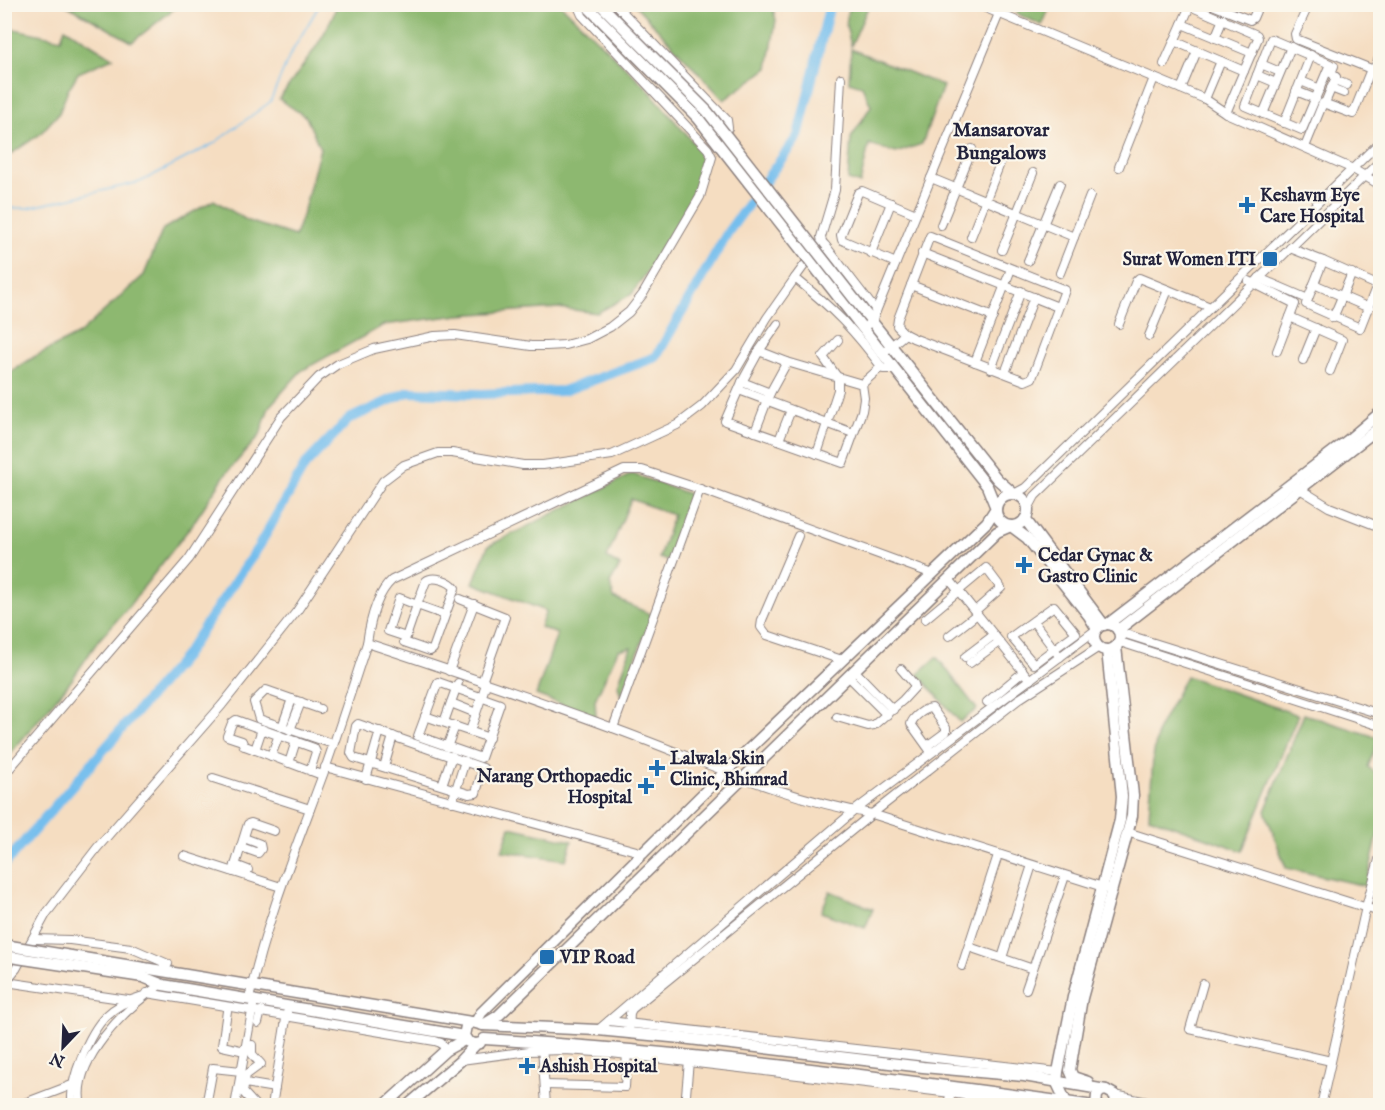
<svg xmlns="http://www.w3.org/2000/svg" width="1385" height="1110" font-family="'IM FELL English',serif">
<rect width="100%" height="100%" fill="#fbf7ec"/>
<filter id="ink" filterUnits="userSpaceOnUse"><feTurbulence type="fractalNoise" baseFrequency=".0167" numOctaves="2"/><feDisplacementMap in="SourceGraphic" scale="12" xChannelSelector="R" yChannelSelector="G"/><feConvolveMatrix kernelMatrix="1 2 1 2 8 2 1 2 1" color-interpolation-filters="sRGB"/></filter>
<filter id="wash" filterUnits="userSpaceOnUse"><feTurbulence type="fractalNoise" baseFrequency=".008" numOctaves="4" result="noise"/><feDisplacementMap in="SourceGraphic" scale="24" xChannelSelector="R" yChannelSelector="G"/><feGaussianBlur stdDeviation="1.35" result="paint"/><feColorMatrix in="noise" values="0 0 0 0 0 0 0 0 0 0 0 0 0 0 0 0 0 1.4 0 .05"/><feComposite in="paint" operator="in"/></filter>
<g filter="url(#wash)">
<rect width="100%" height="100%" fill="#f5ddc1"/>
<g fill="#8db870" stroke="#586d56" stroke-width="1.5">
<polygon points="66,5 179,4 179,5 132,42"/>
<path d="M337 5H561L646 87 703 154 701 176 691 205 663 248 632 294 597 313 558 308 459 315 384 325 301 371 269 407 260 435 225 475 192 525 125 611 98 641 71 681 9 755 5 753V376L34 357 79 334 144 275 163 229 214 200 248 221 295 236 304 210 320 148 306 117 279 99C300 69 325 40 337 5Z"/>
<polygon points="635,5 772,5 776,20 768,68 724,100"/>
<polygon points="849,5 869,5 851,46 846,25"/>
<polygon points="1018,5 1018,4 1051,5 1042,25 1018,14 1016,9"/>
<polygon points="5,27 61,39 65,28 113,58 78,73 68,90 59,113 40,134 5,158"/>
<polygon points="851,49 943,86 922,144 896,153 869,144 860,184 848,180 851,138 871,106 862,86 849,82"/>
<polygon points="632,474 692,495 670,561 659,558 673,515 631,499 607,558 620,566 610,583 614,598 652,615 621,697 618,685 631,647 618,650 595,700 596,717 536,695 557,634 540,627 546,611 473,583 488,546"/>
<polygon points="937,657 977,709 960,722 918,674"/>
<polygon points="1186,676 1298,715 1242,851 1149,817 1153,758 1158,730"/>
<polygon points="1304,714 1379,738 1368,767 1380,776 1380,826 1366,886 1286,868 1265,811"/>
<polygon points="510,827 572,841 566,860 502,851"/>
<polygon points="830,891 873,909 865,928 821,912"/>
</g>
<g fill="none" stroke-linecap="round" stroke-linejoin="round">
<polyline stroke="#75beed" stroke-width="1.5" points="4,208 28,208 140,182 213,144 270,102 290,55 320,4"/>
<polyline stroke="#75beed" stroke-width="10" points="4,865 184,657 259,546 305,465 349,419 408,392 482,394 563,391 656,357 728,232 798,136 830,4"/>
</g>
</g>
<g filter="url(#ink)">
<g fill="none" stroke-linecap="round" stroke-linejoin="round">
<g stroke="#8c807e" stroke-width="10">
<g id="minor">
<polyline points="615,4 727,120 728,128 722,138"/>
<polyline points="976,4 1205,99 1226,113 1353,169 1380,185"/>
<polyline points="1210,4 1250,20 1253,18 1259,4"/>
<polyline points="1309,4 1295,34 1296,39 1371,69 1374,69 1380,56"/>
<polyline points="1378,4 1380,6"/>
<polyline points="1182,24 1252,53"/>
<polyline points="1215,38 1223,19"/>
<polygon points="1271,39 1330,64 1302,130 1245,106"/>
<polyline points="1174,41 1244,71"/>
<polyline points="1164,64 1190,6 1257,35 1258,38 1226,113"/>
<polyline points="1261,64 1280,72"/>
<polyline points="1257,75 1276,83"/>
<polyline points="1335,80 1347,85"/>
<polyline points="1301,81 1320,89"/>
<polyline points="1331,88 1344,93"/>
<polyline points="1181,89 1197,51"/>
<polyline points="1296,91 1316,99"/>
<polyline points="1205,99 1221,61"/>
<polyline points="1325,103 1336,77 1331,73 1334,66"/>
<polyline points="1263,114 1291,47"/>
<polyline points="1284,123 1311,55"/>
<polyline points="1305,147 1323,103 1353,114 1371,69"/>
<polyline points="1119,167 1154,78"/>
<polyline points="931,178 1074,237"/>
<polyline points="941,225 972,149"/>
<polygon points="930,236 1065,290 1032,378 1025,381 913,338 905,334 897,326 898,319"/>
<polyline points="971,237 1001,161"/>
<polyline points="822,242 821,237 835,190 841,78"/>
<polyline points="818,246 822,242 825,245 876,311"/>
<polyline points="1290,248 1323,261"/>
<polyline points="1002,250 1033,173"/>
<polyline points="871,253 891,203"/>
<polyline points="922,253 1058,307"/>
<polyline points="1028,261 1060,184"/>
<polygon points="1323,261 1377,285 1360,328 1306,304"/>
<polyline points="896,263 842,240 841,235 858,193 862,191 916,214"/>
<polyline points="1060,273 1090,196"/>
<polyline points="795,278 811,256"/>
<polyline points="1259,278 1308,299"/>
<polyline points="1249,281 1295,304 1277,351"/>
<polyline points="1314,284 1369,308"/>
<polyline points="911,285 993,317"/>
<polyline points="1290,317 1342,340 1330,371"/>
<polyline points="1333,318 1352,273"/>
<polyline points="868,324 872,321 1003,4"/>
<polyline points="1119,324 1136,281 1139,278 1210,307"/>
<polyline points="1149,336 1168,290"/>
<polyline points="759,351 778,324"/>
<polyline points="882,354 905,334"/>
<polyline points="1303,360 1316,328"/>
<polyline points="975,362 1011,269"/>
<polyline points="991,369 1021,291"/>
<polyline points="1005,373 1034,297"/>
<polyline points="742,382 770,393 755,432"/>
<polyline points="862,384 787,362 759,351 742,382 725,421 843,463 862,411 864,398 862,384 881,367"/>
<polyline points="739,390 853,433"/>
<polyline points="770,393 787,362"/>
<polyline points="779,440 791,410"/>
<polyline points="817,454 838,390 838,378 823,357 838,340"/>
<polyline points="1295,486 1329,507 1380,527"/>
<polyline points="1014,494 1025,488 1380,142"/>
<polyline points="1028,509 1035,496 1380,161"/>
<polyline points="798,536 762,620 761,627 767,635 842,660"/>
<polyline points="949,579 1030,680"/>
<polyline points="460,599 505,617 482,682"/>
<polyline points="925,619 986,568 1001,588 975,611"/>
<polyline points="1033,621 1054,649 1076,633 1054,606 1011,637 1034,664 1054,649 1060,657"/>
<polyline points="1119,632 1380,714"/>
<polyline points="949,636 977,614"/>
<path d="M406 637 417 605 399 598 388 631 406 637 404 642 430 651 433 649 455 588C450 581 433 575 426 581L417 605 445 615"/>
<polyline points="1120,642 1380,726"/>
<path d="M367 643C370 622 376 594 392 580L624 470H642L700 489"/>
<polyline points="965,657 994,635"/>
<polyline points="970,663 999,642"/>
<polyline points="854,670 893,710"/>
<polyline points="449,671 474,604"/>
<polyline points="848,676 887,715"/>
<polygon points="438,682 500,704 481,758 418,736"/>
<polyline points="987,702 1023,672"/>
<polyline points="451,703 476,713"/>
<polyline points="320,709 266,690 254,702 259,719 333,744"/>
<polyline points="425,716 489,738"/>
<polyline points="837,717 868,726 874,725 903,700 915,687 914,684 901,669"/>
<polyline points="444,722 458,683"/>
<polygon points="358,724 483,768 476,793 469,794 354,758 351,753 356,726"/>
<polyline points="282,727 292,699"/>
<polyline points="613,728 700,489 933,574"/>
<polyline points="290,730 301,702"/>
<polyline points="470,731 486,684"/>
<path d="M927 746 946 732V728L932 708C925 708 913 717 911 724L931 752"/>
<polyline points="447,747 455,726"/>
<polyline points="255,750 262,729"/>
<polyline points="271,756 279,735"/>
<polyline points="289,763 296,741"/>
<polyline points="325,767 644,853"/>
<polyline points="384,767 393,736"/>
<polyline points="310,771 316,752 314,748 236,720 232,723 227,736 242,741 244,746 245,746 322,775"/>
<polyline points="4,775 189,559 281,417 319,377 338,364 374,349 435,336 455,335 531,346 546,346 565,345 587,339 610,327 629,312 643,294 700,197 712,157 708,149 582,15 577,4"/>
<polyline points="213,778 310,809"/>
<polyline points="366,779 380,731"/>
<polyline points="442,785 452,756"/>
<polyline points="452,802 465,761"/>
<polyline points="1127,832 1380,912"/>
<polyline points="241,847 258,853 261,849 260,844 244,838"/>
<polyline points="184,856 281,887"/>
<polyline points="235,865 248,870"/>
<polyline points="233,872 248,824 251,823 274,831"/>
<polyline points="33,939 70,940 131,948 168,964 162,970"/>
<polyline points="969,947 1033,969"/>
<polyline points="1002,958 1032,865"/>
<polyline points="962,966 998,855"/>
<polyline points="6,982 128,1000"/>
<path d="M4 983 16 969 46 914 97 848 222 705 297 611 383 481 404 465 438 453H452L523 465H543L612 455 677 425 702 406 736 370 767 318 795 278C832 308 855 330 883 369H893"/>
<polyline points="1203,984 1190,1029 1331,1061"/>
<polyline points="1026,989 1065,876"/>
<polyline points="147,993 435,1041 441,1043 446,1050"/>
<path d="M249 999C266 920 297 845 325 769 340 727 353 685 367 643 449 670 532 698 613 728 698 759 782 799 872 814L1106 888"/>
<polyline points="227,1011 222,1046 245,1051"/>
<polyline points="609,1021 1058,1072"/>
<polyline points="258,1023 261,1011"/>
<polyline points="598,1030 854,811 1097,629"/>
<polyline points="629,1032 630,1013 632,1009 872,814 1019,699 1099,647"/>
<polyline points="252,1045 252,1054 261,1064 246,1075 243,1092 254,1104"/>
<polyline points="542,1046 546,1106"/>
<polyline points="461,1060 529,1051 565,1050 611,1053 951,1093 1000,1101 1053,1105"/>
<polyline points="245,1083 275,1088"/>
<polyline points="545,1085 625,1087 627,1052"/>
<polyline points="1115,1095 1165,1106"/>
<polyline points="17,1106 72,1085"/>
<path d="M73 1106C67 1083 90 1032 106 1016 117 1005 129 1000 143 996"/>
<path d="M81 1106C70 1061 127 1007 160 985"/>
<polyline points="206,1106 213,1068 241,1071"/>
<polyline points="235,1106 253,1006"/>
<polyline points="272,1106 287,1013"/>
<polyline points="685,1106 689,1061"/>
<polyline points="947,1106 951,1093"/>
<polyline points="1321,1106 1366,907 1380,856"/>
</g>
</g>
<g stroke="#8c807e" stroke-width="13">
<g id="major">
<polyline points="866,314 997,479 1014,494"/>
<circle cx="1012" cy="510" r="16"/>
<polyline points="1025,519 1104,625"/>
<circle cx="1107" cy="637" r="13"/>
<polyline points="1108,624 1347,441 1380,413"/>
<polyline points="1118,630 1380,427"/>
<polyline points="144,968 471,1022"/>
<polyline points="143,977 163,985 464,1036"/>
<polyline points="476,1022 481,1013 726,771 987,522 996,508 987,486 857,321"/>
<polyline points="483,1025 498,1016 997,532 1011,526 1027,538 1089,616 1097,629"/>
<path d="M484 1039C689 1051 891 1078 1094 1106"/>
<polyline points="476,1044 468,1042 464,1036 466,1026 472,1022 483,1025 598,1030 681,1038 923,1067 1024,1076 1106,1090"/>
<polyline points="1088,1082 1073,1077 1070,1070 1082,998 1132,816 1133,795 1116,647"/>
<polyline points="1117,1101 1137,1106"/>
<polyline points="1066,1102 1057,1083 1058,1072 1073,997 1120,820 1122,796 1107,650"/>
<polyline points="384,1106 446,1050 466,1039"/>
<polyline points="407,1106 460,1061 476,1044 480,1043"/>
<polyline points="1096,1106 1097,1095 1101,1091 1106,1090 1115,1095 1116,1106"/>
</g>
</g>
<use href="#minor" stroke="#fff" stroke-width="8"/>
<use href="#major" stroke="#fff" stroke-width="10"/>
<g stroke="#8c807e" stroke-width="13" stroke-linecap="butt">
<g id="major-bridge">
<polyline points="600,4 707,111 866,314"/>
<polyline points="590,9 698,118 857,321"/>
<polyline points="4,945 144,968"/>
<polyline points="4,956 143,977"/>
</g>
</g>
<use href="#major-bridge" stroke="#fff" stroke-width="10"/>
</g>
</g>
<g fill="#1f6fb2" stroke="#fbf7ec" stroke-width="2">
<path d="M1244 196h6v6h6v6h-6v6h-6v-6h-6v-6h6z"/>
<rect x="1262" y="251" width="16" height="16" rx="3"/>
<path d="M1021 556h6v6h6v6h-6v6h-6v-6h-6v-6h6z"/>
<path d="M654 759h6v6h6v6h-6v6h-6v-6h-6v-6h6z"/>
<path d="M643 777h6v6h6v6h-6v6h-6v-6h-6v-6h6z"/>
<rect x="539" y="949" width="16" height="16" rx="3"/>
<path d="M524 1057h6v6h6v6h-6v6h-6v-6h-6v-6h6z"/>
</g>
<g text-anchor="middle" stroke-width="4.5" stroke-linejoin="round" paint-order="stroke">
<g font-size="18" font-weight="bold" fill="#22223b" stroke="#fbf7ec" text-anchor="start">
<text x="1260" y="201">Keshavm Eye<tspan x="1260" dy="21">Care Hospital</tspan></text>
<text x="1256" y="265" text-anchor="end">Surat Women ITI</text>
<text x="1038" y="561">Cedar Gynac &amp;<tspan x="1038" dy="21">Gastro Clinic</tspan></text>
<text x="670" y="764">Lalwala Skin<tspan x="670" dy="21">Clinic, Bhimrad</tspan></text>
<text x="632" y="782" text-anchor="end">Narang Orthopaedic<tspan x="632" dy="21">Hospital</tspan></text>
<text x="560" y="963">VIP Road</text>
<text x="540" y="1072">Ashish Hospital</text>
</g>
<g font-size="20" font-weight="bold" fill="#22223b" stroke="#fbf7ec">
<text x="1001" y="136">Mansarovar<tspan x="1001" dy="23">Bungalows</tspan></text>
</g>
</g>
<rect width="1385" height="1110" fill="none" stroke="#fbf7ec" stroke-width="24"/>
<g transform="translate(63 1047) rotate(203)" stroke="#fbf7ec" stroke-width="4.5" paint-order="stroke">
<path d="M0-4.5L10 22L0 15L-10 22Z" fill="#22223b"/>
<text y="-9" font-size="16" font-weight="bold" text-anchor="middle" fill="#22223b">N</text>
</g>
</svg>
